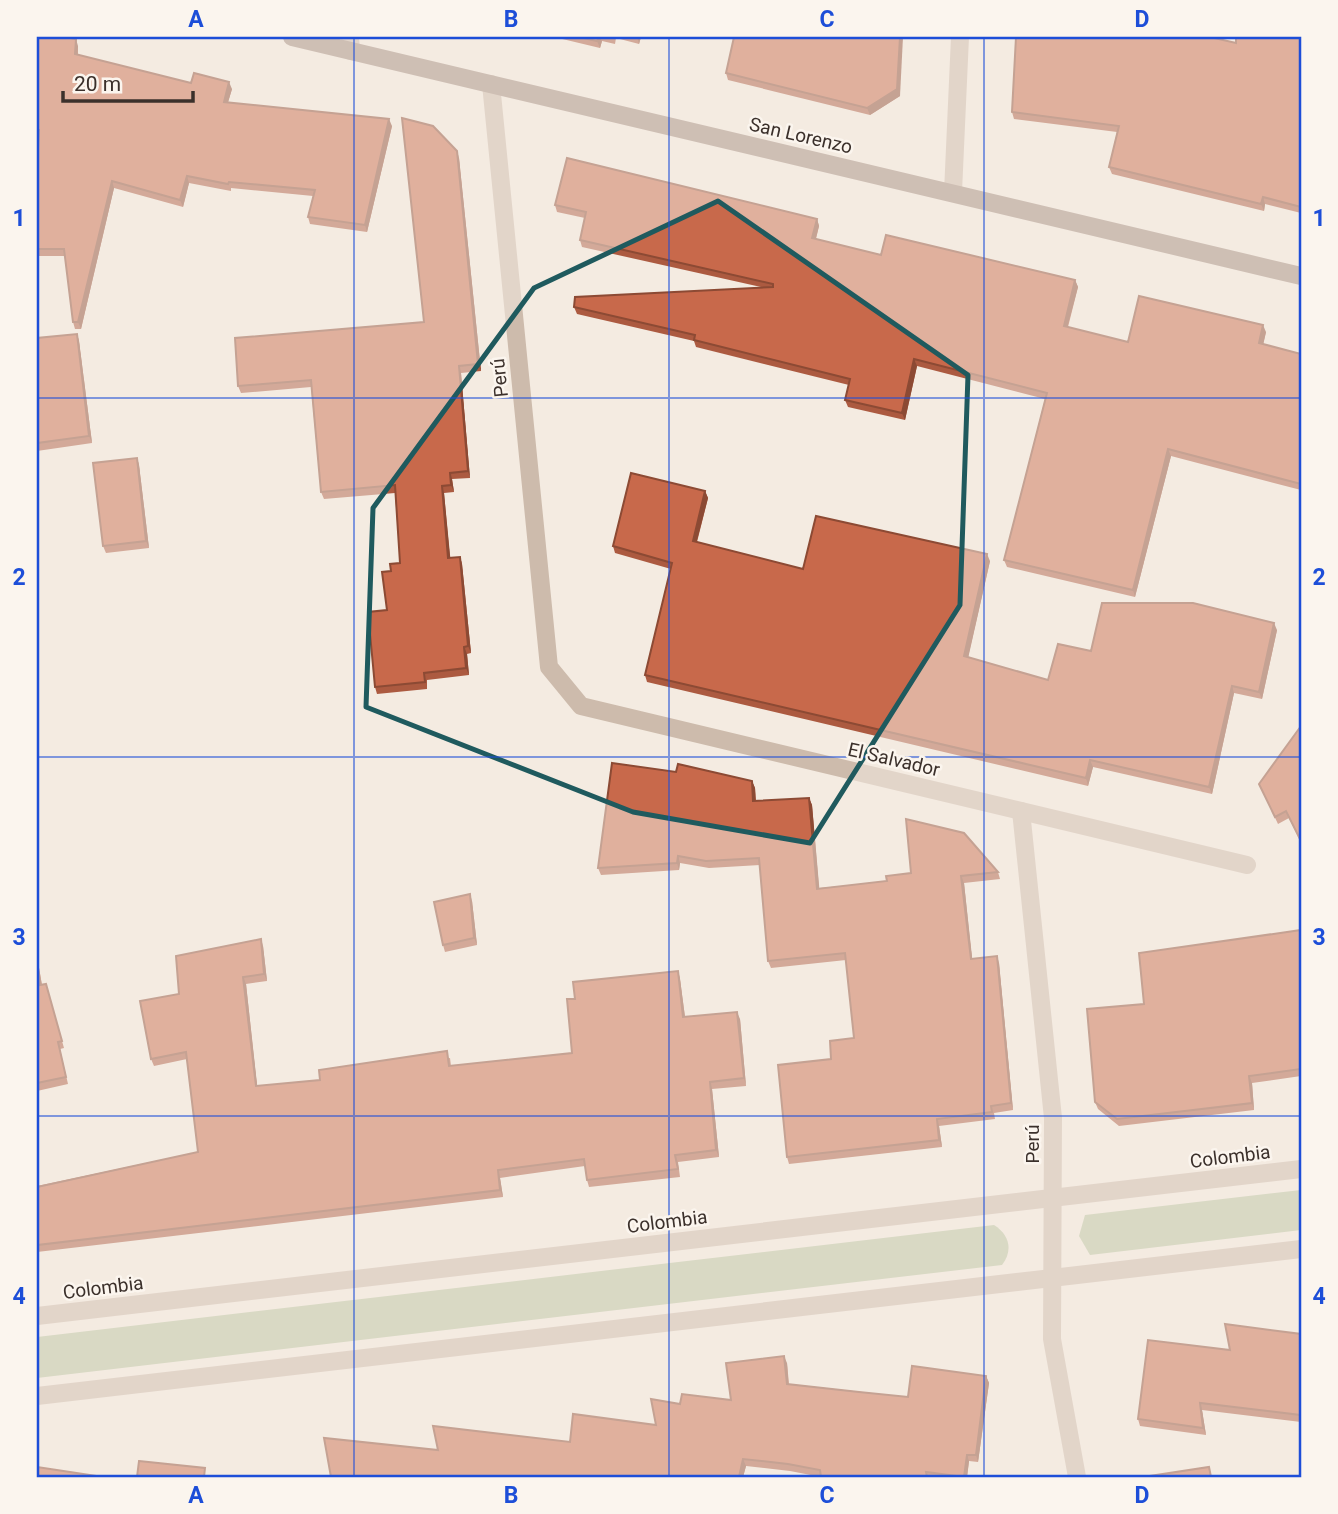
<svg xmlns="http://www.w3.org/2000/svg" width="1338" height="1514" font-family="Roboto,sans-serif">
<rect width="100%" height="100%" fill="#f4ebe1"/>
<g fill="#b8c4a0">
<polygon points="1301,1190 1301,1230 1090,1255 1079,1236 1085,1215"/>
<path d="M994 1225C1010 1235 1013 1251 1002 1265L37 1378V1337Z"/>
</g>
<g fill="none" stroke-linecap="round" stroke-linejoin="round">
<g stroke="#cdbbac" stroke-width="18">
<polyline points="350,37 351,51"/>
<polyline points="491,84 549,667 581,706 1247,865"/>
<polyline points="953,192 960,37"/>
<polyline points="1021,811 1053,1118 1052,1339 1077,1477"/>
<polyline points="37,1316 1301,1169"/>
<polyline points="37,1396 1301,1249"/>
</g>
<polyline stroke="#a18a7d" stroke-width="18" points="292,37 1301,276"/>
</g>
<g fill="#ac5a40">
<polygon points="37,37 78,46 78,55 191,83 232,89 228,102 392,126 367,232 310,224 308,217 313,196 231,188 231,191 189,183 183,207 114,188 81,329 75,329 73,322 65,256 37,256 37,165 39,136 37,136"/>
<polygon points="554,37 641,37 639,44 616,38 615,44 602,41 600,48"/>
<polygon points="1301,37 1301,213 1265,204 1264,211 1112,174 1109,167 1117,132 1014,119 1012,112 1236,43"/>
<polygon points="726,73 900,96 870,115 728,80"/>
<polygon points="459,158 481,371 461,373 470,478 452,479 454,492 444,493 450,558 460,557 462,564 471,653 467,654 469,675 427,680 427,689 377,694 375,687 387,610 391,571 400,563 395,493 324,499 321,492 311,387 241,393 238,386 424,322"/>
<polygon points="555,205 817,219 819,226 816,239 881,255 1075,280 1078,287 1068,327 1128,342 1266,332 1263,344 1301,354 1301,490 1171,456 1135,597 1007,567 1004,560 1045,399 917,366 905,420 848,407 845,400 849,385 696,347 694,341 577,314 574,307 761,287 582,247 580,240 585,218 557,212"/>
<polygon points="77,334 79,341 92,443 37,451 37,338"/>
<polygon points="137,458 139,465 149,548 106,553 103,546"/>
<polygon points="705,491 708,498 697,542 803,569 990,561 968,657 1048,680 1091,651 1277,630 1262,699 1234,693 1212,794 1093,767 1088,786 647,682 645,675 671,569 615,553 613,546"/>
<polygon points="1301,726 1301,843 1289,818 1278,824 1259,784"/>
<polygon points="676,772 752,781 755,788 756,801 809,798 812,805 819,888 998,872 1000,879 964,883 972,959 999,963 1013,1110 994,1113 995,1119 939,1126 942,1147 789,1164 787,1157 831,1059 854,1038 846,960 771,968 768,961 760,865 709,868 680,863 679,870 601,875 598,868"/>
<polygon points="472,901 477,945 445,952 443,945"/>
<polygon points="1301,930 1301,1076 1252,1083 1254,1110 1119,1126 1098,1109 1095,1102 1144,1004"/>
<polygon points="263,946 267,981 246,984 257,1086 320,1080 450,1058 451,1066 572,1053 575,999 678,971 680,979 685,1017 740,1019 746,1086 712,1089 719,1157 678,1162 680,1177 589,1187 587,1180 585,1166 500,1178 503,1197 37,1252 37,1186 198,1152 187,1059 154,1066 151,1059 179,994"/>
<polygon points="37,956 42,985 48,991 64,1048 60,1049 68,1084 37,1091"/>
<polygon points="1301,1334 1301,1422 1202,1410 1206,1435 1140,1426 1138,1419 1230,1350"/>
<polygon points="787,1363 789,1384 908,1397 986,1376 989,1383 978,1462 969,1461 967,1477 821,1477 790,1471 746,1466 743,1477 331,1477 438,1450 570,1442 656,1425 680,1404 731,1400"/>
</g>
<g fill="#8c4a34">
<polygon points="599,37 600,37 602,41 600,48 597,41"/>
<polygon points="637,37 641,37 639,44"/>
<polygon points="900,37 903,37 900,96 870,115 867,108"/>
<polygon points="76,39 78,46 77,61 75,54"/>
<polygon points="229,82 232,89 226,109 224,102"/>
<polygon points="389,119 392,126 367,232 365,225"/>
<polygon points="457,151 459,158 481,371 478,364"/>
<polygon points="187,176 189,183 183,207 180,200"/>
<polygon points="112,181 114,188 81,329 78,322"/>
<polygon points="1263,197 1265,204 1264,211 1261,204"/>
<polygon points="817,219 819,226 814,245 812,238"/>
<polygon points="1075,280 1078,287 1066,332 1064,326"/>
<polygon points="1263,325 1266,332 1262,350 1259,343"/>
<polygon points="77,334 79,341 92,443 89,436"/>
<polygon points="914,359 917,366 905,420 902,413"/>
<polygon points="459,366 461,373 470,478 468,471"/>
<polygon points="1168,449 1171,456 1135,597 1133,590"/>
<polygon points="137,458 139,465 149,548 146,541"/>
<polygon points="450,473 452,479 454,492 451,485"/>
<polygon points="442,486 444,493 451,565 448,558"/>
<polygon points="705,491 708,498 695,548 693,541"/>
<polygon points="987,554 990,561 967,663 964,656"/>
<polygon points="460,557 462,564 471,653 468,646"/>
<polygon points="1274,623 1277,630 1262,699 1259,692"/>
<polygon points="464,647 467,654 469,675 466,668"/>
<polygon points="1232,686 1234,693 1212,794 1209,787"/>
<polygon points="1090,760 1093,767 1088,786 1086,778"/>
<polygon points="752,781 755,788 756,808 753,801"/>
<polygon points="809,798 812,805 820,896 817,889"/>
<polygon points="678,856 680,863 679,870 677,863"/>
<polygon points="961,876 964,883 973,966 971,959"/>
<polygon points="470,894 472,901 477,945 474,938"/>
<polygon points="261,939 263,946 267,981 264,974"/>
<polygon points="37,956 43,992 40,985 37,964"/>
<polygon points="997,956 999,963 1013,1110 1011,1103"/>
<polygon points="678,971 680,979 686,1025 683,1017"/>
<polygon points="243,977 246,984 258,1093 256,1086"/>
<polygon points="737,1012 740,1019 746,1086 744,1078"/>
<polygon points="1249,1076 1252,1083 1254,1110 1252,1103"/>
<polygon points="710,1082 712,1089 719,1157 716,1150"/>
<polygon points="937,1119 939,1126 942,1147 939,1140"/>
<polygon points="498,1170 500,1178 503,1197 500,1190"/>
<polygon points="784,1356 787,1363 789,1391 787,1384"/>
<polygon points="986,1376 989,1383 978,1462 976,1455"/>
<polygon points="1200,1403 1202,1410 1206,1435 1203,1428"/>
<polygon points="967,1455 969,1461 967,1477 964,1477"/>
<polygon points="743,1459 746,1466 743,1477 739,1477"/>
</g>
<g fill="#c8694b" stroke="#8c4a34" stroke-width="2">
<polygon points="37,37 65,37 76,39 75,54 191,83 194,73 229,82 224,102 389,119 365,225 308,217 315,190 229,182 228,184 187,176 180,200 112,181 78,322 73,322 64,249 37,249 37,165 39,130 37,130"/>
<polygon points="579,37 599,37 597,41"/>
<polygon points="734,37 900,37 897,89 867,108 726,73"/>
<polygon points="1016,37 1210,37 1236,43 1236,37 1301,37 1301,207 1263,197 1261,204 1109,167 1119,126 1012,112"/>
<polygon points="402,118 433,126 457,151 478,364 459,366 468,471 450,473 451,485 442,486 448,558 460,557 468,646 464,647 466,668 424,673 425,682 375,687 368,612 387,610 382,572 391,571 390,564 400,563 395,485 321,492 311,380 238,386 235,338 424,322"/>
<polygon points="567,158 817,219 812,238 881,255 886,235 1075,280 1064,326 1128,342 1139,296 1263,325 1259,343 1301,354 1301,484 1168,449 1133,590 1004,560 1047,393 914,359 902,413 845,400 850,379 694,340 695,335 574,307 575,297 773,287 773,284 580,240 586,212 555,205"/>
<polygon points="77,334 89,436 37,443 37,338"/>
<polygon points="137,458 146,541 103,546 93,463"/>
<polygon points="631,473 705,491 693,541 803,569 816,516 987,554 964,656 1048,680 1058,644 1091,651 1102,603 1193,603 1274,623 1259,692 1232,686 1209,787 1090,760 1086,778 645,675 672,563 613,546"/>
<polygon points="1301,726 1301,841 1286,811 1275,817 1259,784"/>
<polygon points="612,763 676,772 678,764 752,781 753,801 809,798 817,889 887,881 886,876 911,873 906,819 964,833 998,872 961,876 971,959 997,956 1011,1103 991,1106 992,1112 937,1119 939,1140 787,1157 778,1065 831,1059 830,1041 854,1038 845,953 768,961 759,858 706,861 678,856 677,863 598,868"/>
<polygon points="470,894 474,938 443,945 434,902"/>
<polygon points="1301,930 1301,1069 1249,1076 1252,1103 1117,1119 1095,1102 1087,1009 1144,1004 1139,953"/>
<polygon points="261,939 264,974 243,977 256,1086 320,1080 319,1070 447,1051 449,1066 572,1053 567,999 575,999 573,982 678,971 683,1017 737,1012 744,1078 710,1082 716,1150 675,1155 678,1169 587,1180 584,1159 498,1170 500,1190 37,1245 37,1187 198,1152 186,1052 151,1059 140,1001 179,994 176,956"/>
<polygon points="37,964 40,985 46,984 62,1041 58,1042 66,1077 37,1083"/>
<polygon points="1225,1324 1301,1334 1301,1415 1200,1403 1203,1428 1138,1419 1148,1340 1230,1350"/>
<polygon points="784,1356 787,1384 859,1392 908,1397 912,1366 986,1376 976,1455 967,1455 964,1477 926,1472 927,1477 821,1477 820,1470 788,1464 743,1459 739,1477 331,1477 324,1438 438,1450 433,1426 570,1442 573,1414 656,1425 651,1399 680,1404 682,1394 731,1400 726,1363"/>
<polygon points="139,1461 205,1468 204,1477 137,1477"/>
<polygon points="37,1467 103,1477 37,1477"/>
<polygon points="1209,1467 1211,1477 1143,1477"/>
</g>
<path d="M0 0H1338V1514H0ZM718 201 968 375 960 605 810 843 633 812 366 707 373 508 534 288Z" fill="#f4ebe1" fill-opacity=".55" fill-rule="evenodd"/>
<path fill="none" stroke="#1f5a5e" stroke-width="5" stroke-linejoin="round" d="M718 201 968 375 960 605 810 843 633 812 366 707 373 508 534 288Z"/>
<path fill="none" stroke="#1d4ed8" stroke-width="2" stroke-opacity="0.55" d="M354 37V1477M669 37V1477M984 37V1477M37 398H1301M37 757H1301M37 1116H1301"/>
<g text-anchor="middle" stroke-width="5" stroke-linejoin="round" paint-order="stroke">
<g font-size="19" fill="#3b302b" stroke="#fbf5ee">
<text transform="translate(801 135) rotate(13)" y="7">San Lorenzo</text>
<text transform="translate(499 378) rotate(-96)" y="7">Perú</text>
<text transform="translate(894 759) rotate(13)" y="7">El Salvador</text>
<text transform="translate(1032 1144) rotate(-90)" y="7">Perú</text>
<text transform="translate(1230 1156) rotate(-7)" y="7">Colombia</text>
<text transform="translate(667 1221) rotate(-7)" y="7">Colombia</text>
<text transform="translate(103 1287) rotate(-7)" y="7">Colombia</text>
</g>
</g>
<rect width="1338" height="1514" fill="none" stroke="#fbf5ee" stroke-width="77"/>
<path d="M63 91v10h130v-10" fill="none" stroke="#3b302b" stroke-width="3.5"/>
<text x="74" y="91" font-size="21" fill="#3b302b" stroke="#fbf5ee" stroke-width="5" paint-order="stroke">20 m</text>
<rect x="38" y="38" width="1262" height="1438" fill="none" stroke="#1d4ed8" stroke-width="2.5"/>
<g font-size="23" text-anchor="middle" font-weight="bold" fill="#1d4ed8">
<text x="196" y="27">A</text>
<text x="511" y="27">B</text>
<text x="827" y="27">C</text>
<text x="1142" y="27">D</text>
<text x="19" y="226">1</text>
<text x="1319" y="226">1</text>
<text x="19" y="585">2</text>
<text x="1319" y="585">2</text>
<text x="19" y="945">3</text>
<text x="1319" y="945">3</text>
<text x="19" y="1304">4</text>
<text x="1319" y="1304">4</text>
<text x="196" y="1503">A</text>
<text x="511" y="1503">B</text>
<text x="827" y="1503">C</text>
<text x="1142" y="1503">D</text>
</g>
</svg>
